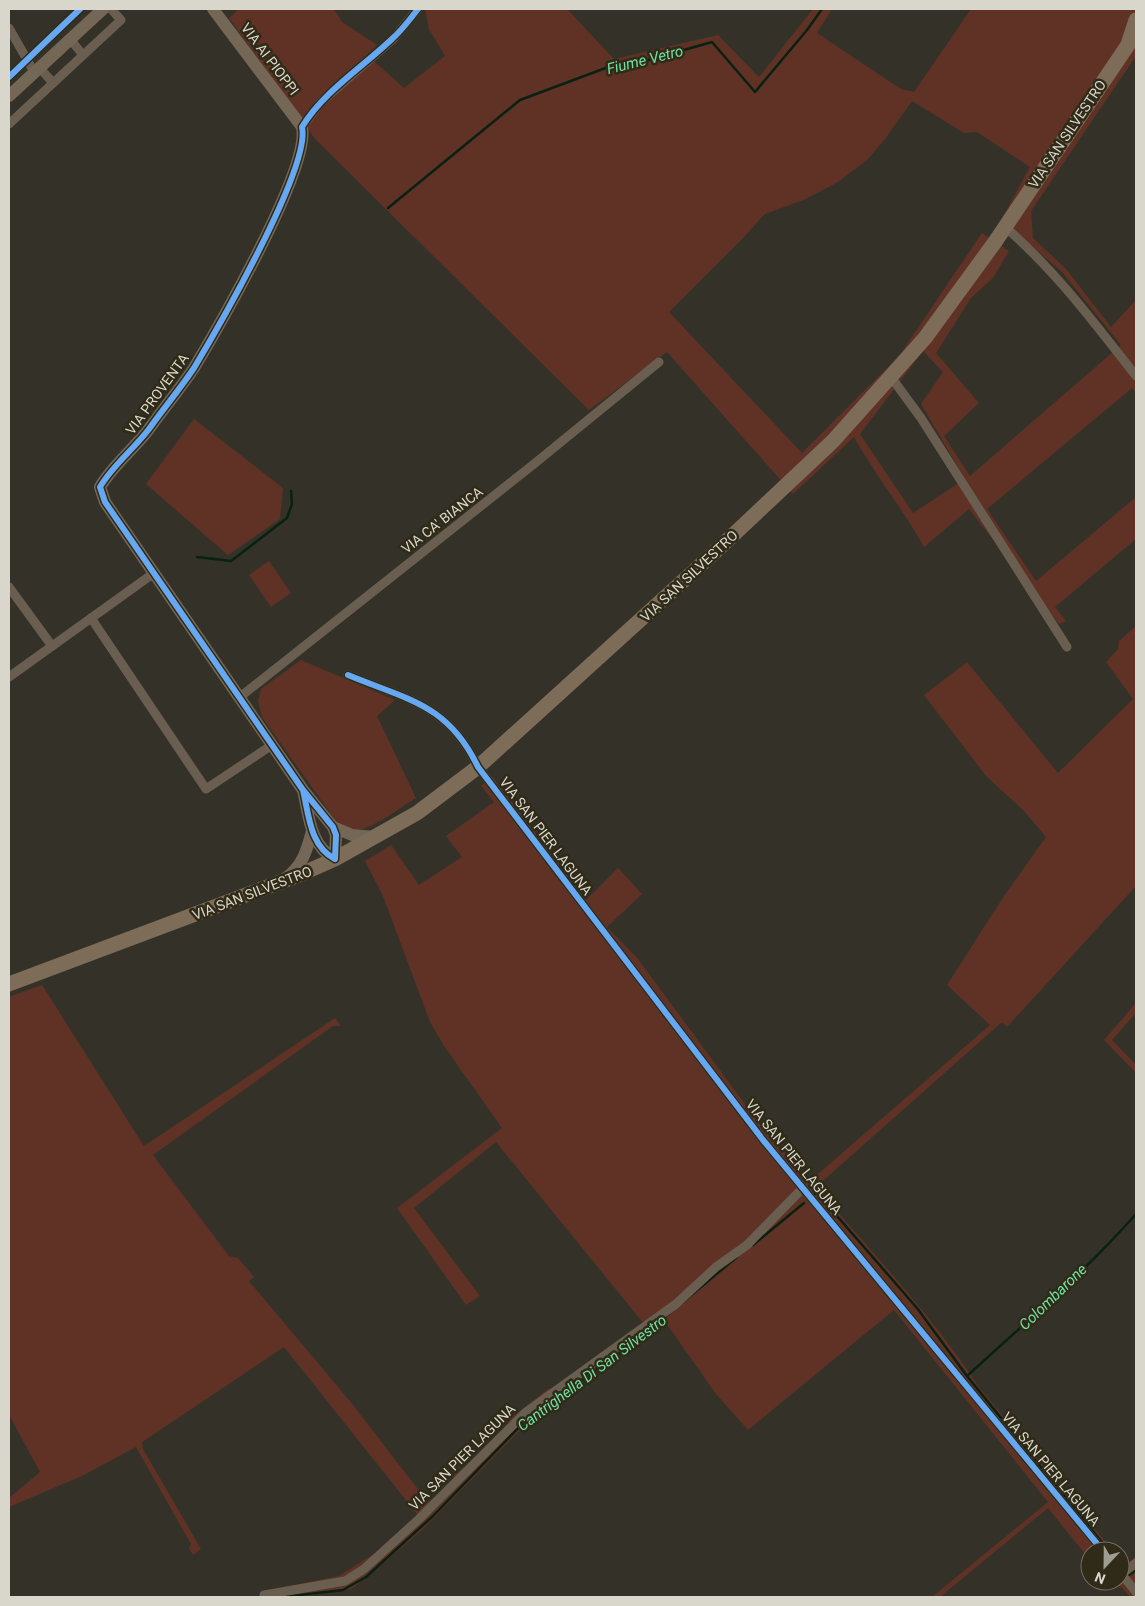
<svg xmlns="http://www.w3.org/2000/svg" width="1145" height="1606" font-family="Roboto,sans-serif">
<rect width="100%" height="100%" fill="#343228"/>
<g fill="#5f3225" fill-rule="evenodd">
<path d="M239 9H334L342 22 377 45 367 55 404 88 445 56 429 29 425 9H567L614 59 718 35 759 77 813 9H832L817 33 901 89 914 92 971 9H1136V56L1031 211 1033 238 1066 269 1111 327 1136 300V393L1132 388 987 509 1036 581 1136 497V539L1055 607 1066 621 1059 624 969 509 924 547C903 509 875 475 854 437L793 494 667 352 589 410 315 139 229 18ZM912 101 964 133 977 132 1030 167 1001 220 1061 271 1121 345 970 476 944 436 979 403 936 353 971 298 993 278 1009 251 982 233 899 356 802 453 669 312 743 238 765 214 806 199 838 182 867 160 885 139ZM923 351 943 372 921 404 965 479 913 513 860 434Z"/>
<polygon points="194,419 283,488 280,519 228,555 146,484"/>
<polygon points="269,561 291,593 271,607 249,575"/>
<path d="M1136 626V886L1007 1027 1002 1022 816 1187C872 1252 932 1316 979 1387L1113 1551H1090V1560L1048 1508 940 1597H932L1048 1502 894 1310 748 1430 716 1394 666 1323 530 1420 423 1529 371 1574 351 1589 302 1597H261L260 1592 339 1576 383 1548C391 1534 409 1529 417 1514L284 1347 142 1442 143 1449 201 1549 193 1555 189 1548 191 1544 136 1447 82 1476 9 1507V1498L40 1472 9 1415V997L42 985 144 1146 335 1018 341 1026H333L153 1155 229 1256 238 1258 254 1277 249 1281 349 1400 428 1502 455 1481 453 1476 485 1451 484 1447 511 1424 509 1420 549 1388 552 1391 644 1324 496 1142 414 1208 480 1296 466 1305 397 1208 502 1128 444 1046 430 1022 383 896 365 861 391 845 419 885 462 857 446 836 494 802 481 786 492 776 586 900 618 868 642 894 607 927 638 959 767 1134 811 1180 990 1025 947 985 1004 896 1046 837 1024 811 986 776 924 695 967 662 1058 773 1133 699 1106 662 1118 649 1119 641Z"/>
<path d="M301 660 395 700 377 716 416 798C402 806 373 829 357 830 349 830 342 826 336 821L262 717 258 701 261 689Z"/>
<polygon points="1136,1003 1136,1013 1112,1040 1136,1065 1136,1073 1104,1040"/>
<polygon points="1136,1556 1136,1597 1130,1597 1116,1581 1120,1581 1120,1559 1125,1565"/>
</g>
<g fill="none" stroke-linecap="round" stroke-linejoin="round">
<g stroke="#092113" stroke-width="2.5">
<polyline points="388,208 520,100 619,63 638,63 712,42 755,92 807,30 822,9"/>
<polyline points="197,557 231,561 287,518 292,504 291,491"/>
<polyline points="815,1194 817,1193 917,1308 967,1376 1109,1551"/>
<polyline points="753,1245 804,1203"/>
<path d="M967 1376C1025 1323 1084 1273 1136 1214"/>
<polyline points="1120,1564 1121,1566"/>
<polyline points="1129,1575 1136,1570"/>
<polyline points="283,1597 343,1590 366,1577 433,1516 526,1420 630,1346 737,1257"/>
</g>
<g stroke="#6a5e51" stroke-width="9">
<polyline points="9,28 34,72"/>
<polyline points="70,39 83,55"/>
<polyline points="39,67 53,83"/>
<polyline points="9,124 121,20 111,9"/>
<polyline points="302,127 321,102 393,39 418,9"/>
<path d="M1005 227C1056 271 1095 324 1136 376"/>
<polyline points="891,377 921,418 1067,647"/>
<polyline points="9,587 52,646"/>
<polyline points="91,618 206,789 272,745"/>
<path d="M348 675C408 700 448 704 478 767L763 1140 1103 1551"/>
<polyline points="9,677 154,573"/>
<polyline points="240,697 534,464 659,362"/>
<polyline points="1120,1572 1136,1592"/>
<polyline points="1122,1574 1136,1563"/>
<polyline points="264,1595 345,1581 364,1569 419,1519 525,1413 676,1304 716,1267 747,1245 802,1189"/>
</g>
<g stroke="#756756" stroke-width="12">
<path d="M213 9 302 127C311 167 218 328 194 368 180 389 163 409 149 429 133 450 113 465 100 487L105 502 303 790 333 827 336 835 335 859C310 846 309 816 303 790"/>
<polyline points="9,96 103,9"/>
<polyline points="333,827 352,835 375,837"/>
<path d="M284 879C302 868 307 850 312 831"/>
</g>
<g stroke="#7d6c58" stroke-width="15">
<polyline points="1129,41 1136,20"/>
<polyline points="9,984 299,875 335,859 417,813 478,767 715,552 833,441 925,338 995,242 1136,33"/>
</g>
<g stroke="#302b18" stroke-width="9">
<g id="cycleway">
<polyline points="9,77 80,9"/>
<path d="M348 675C408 700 448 704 478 767L763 1140 1103 1551"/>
<path d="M303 790C309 816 310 846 335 859L336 835 333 827 303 790 105 502 100 487C113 465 133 450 149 429 163 409 180 389 194 368 218 328 311 167 302 127 324 91 363 67 393 38 403 29 410 19 418 9"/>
</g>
</g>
<use href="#cycleway" stroke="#66a8f1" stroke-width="6"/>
</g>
<g text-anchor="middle" stroke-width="5" stroke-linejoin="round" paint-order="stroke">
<g font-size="14" fill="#d9d6cb" stroke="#302b18">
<text transform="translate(270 59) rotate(53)" y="5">VIA AI PIOPPI</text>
<text transform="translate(1067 134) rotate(-56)" y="5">VIA SAN SILVESTRO</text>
<text transform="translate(157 394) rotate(-54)" y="5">VIA PROVENTA</text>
<text transform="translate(442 520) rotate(-38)" y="5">VIA CA' BIANCA</text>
<text transform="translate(689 576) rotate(-43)" y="5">VIA SAN SILVESTRO</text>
<text transform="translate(546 836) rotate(53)" y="5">VIA SAN PIER LAGUNA</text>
<text transform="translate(252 893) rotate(-21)" y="5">VIA SAN SILVESTRO</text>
<text transform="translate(794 1157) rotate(51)" y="5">VIA SAN PIER LAGUNA</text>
<text transform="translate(462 1457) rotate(-45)" y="5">VIA SAN PIER LAGUNA</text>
<text transform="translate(1051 1469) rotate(50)" y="5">VIA SAN PIER LAGUNA</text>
</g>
<g font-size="15" font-style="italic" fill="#70e0a2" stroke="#302b18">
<text transform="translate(645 60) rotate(-14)" y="5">Fiume Vetro</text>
<text transform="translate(1053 1297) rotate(-44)" y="5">Colombarone</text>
<text transform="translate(592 1373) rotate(-37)" y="5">Cantrighella Di San Silvestro</text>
</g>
</g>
<rect width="1145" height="1606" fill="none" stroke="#d9d6cb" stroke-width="20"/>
<g transform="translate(1105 1566) rotate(202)"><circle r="24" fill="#302b18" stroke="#746f60"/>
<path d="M0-4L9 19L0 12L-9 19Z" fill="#9f9d92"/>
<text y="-8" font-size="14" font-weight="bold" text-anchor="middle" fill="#d9d6cb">N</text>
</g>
</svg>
